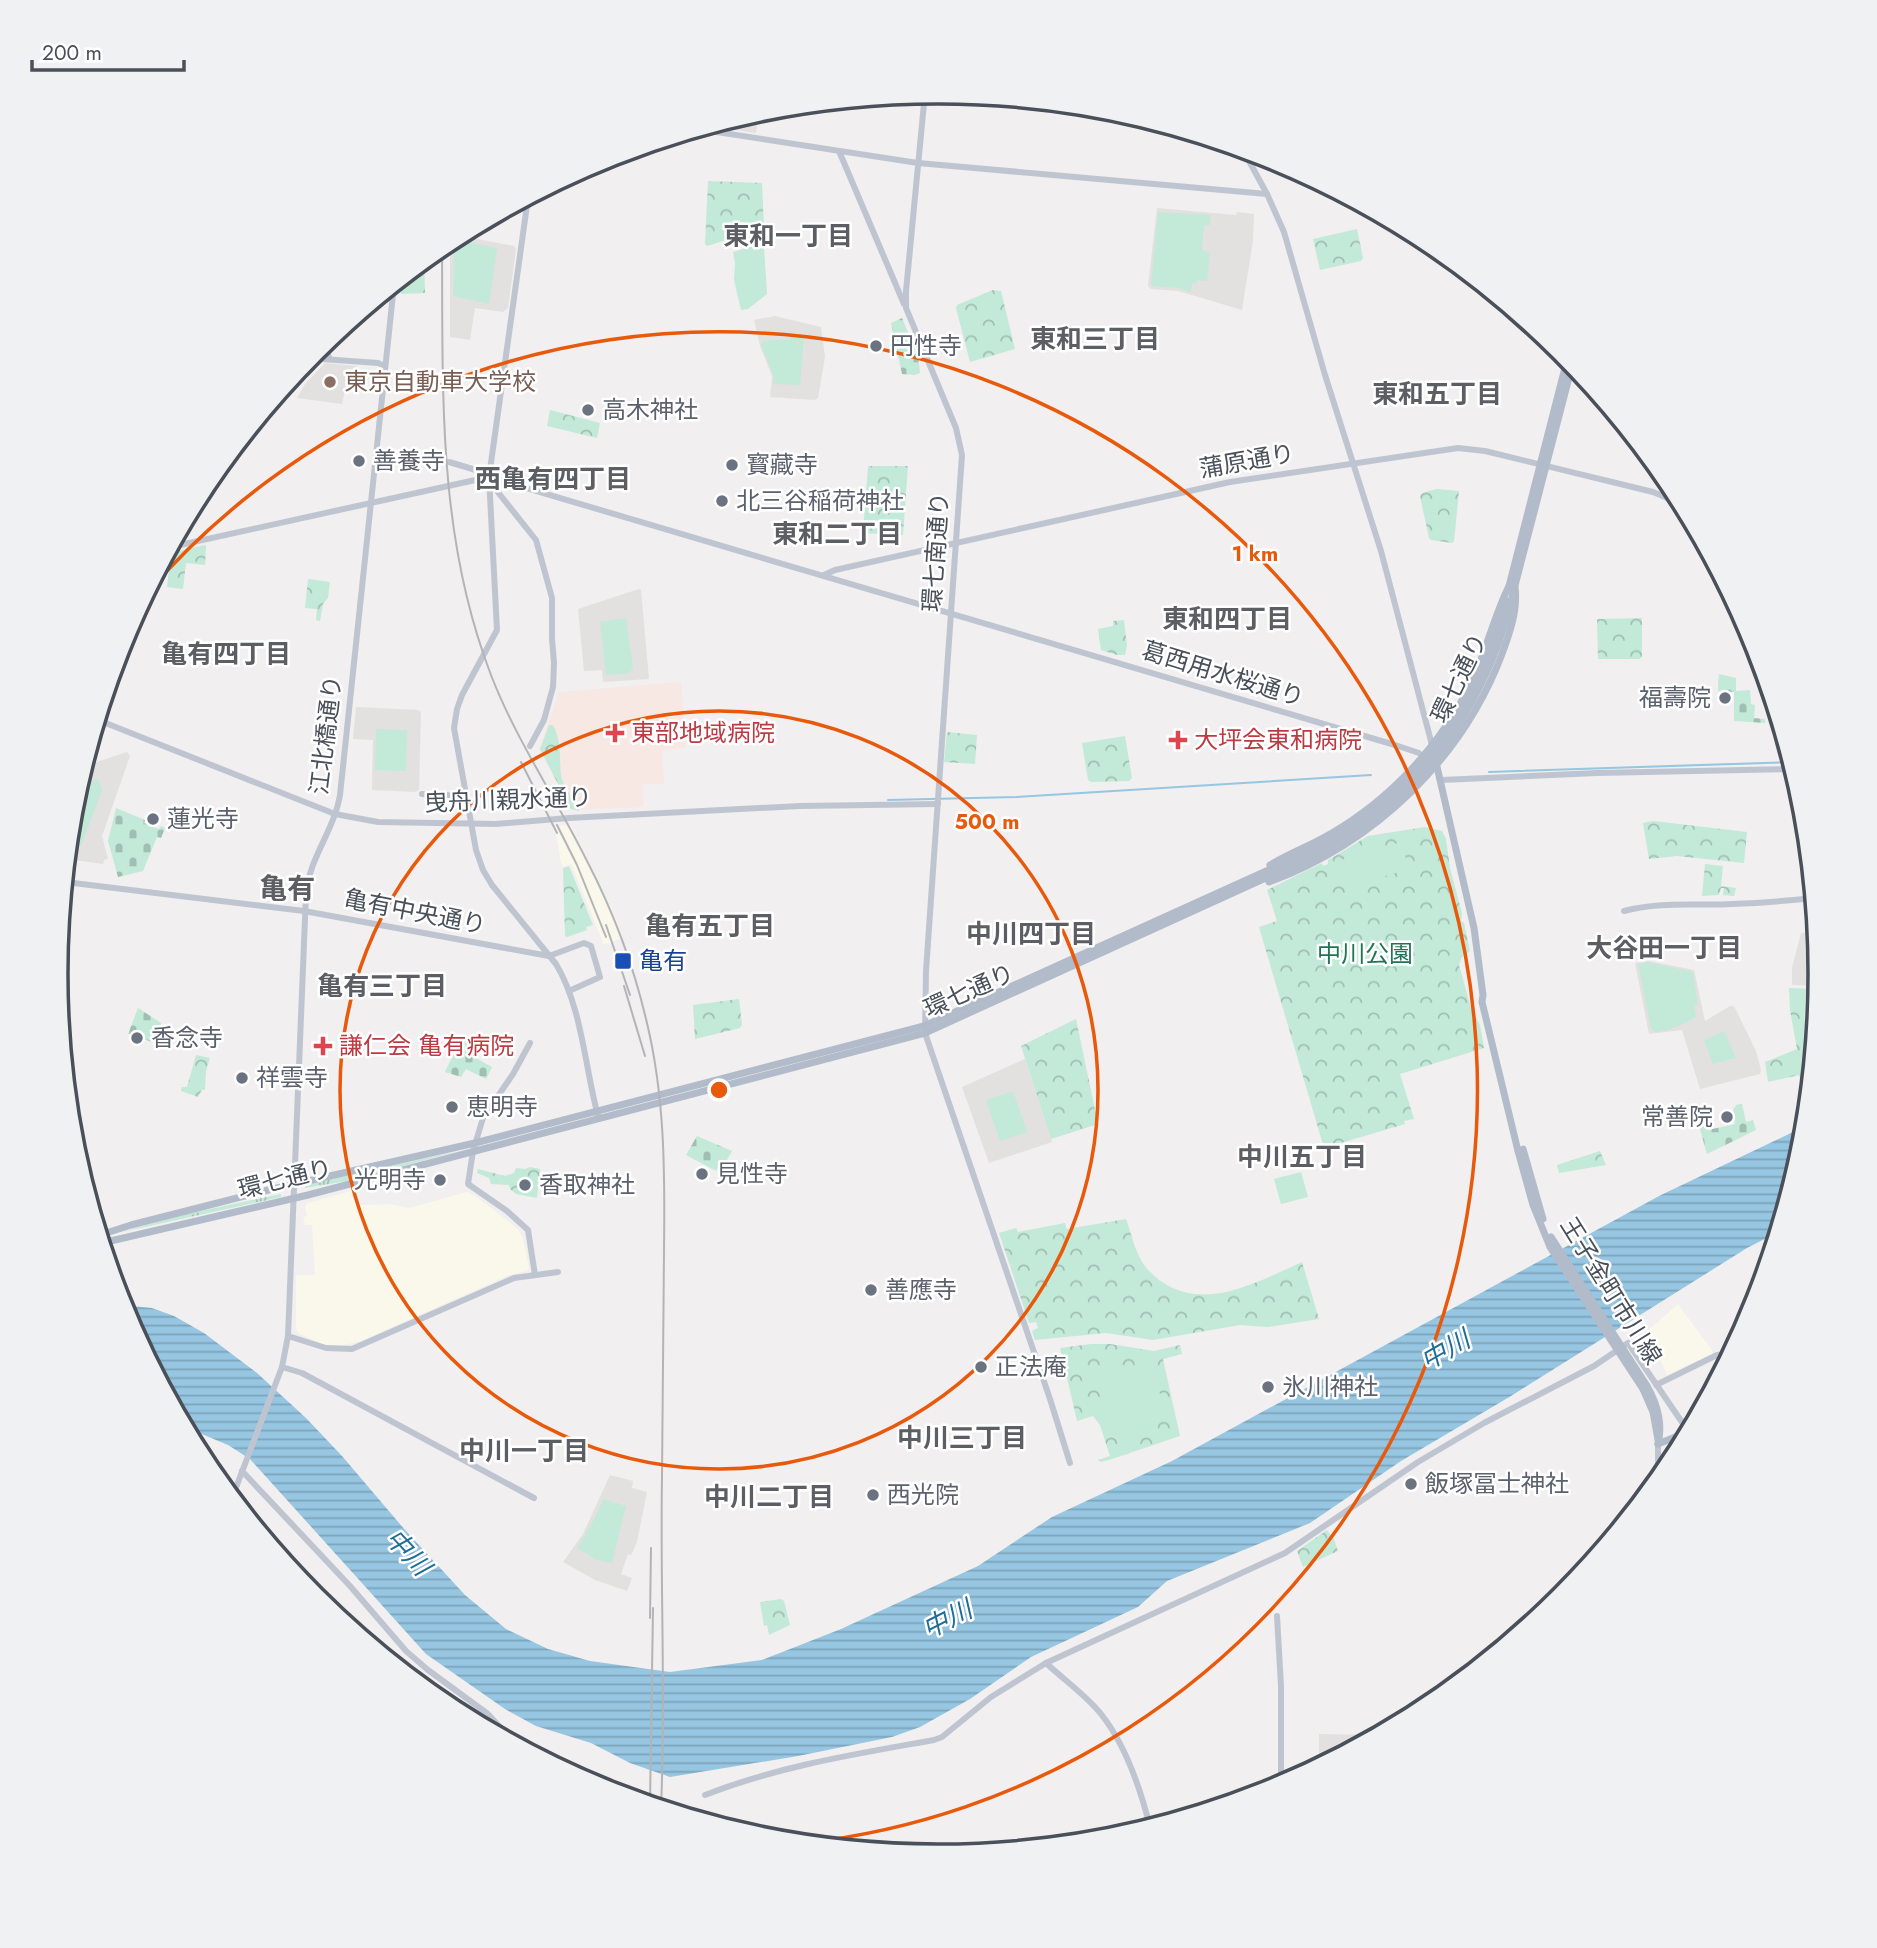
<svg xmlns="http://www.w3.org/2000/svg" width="1877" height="1948" font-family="Jost,'Noto Sans JP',sans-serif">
<defs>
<pattern id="grass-tufts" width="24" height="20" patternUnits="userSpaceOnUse" patternTransform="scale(1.75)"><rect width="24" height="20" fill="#c3e9d8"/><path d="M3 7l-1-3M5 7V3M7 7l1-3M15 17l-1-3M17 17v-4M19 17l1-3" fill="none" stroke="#a0bfb2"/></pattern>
<pattern id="forest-crowns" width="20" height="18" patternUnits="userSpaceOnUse" patternTransform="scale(1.75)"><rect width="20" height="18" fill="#c3e9d8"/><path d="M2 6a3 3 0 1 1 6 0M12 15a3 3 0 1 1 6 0" fill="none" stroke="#a0bfb2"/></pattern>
<pattern id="cemetery-stones" width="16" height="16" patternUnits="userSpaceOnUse" patternTransform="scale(1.75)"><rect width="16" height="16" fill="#c3e9d8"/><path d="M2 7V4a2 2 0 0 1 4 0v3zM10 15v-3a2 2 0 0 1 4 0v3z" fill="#a0bfb2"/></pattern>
<pattern id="water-rules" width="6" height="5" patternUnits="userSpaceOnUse" patternTransform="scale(1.75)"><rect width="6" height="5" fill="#96c6e1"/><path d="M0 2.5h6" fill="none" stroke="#7ca3b9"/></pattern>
</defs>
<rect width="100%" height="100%" fill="#f1efef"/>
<g fill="#faf8eb">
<polygon points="570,824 610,905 623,938 604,945 571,864 563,867 561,863 556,835 552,827"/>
<polygon points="351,1191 361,1205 388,1204 409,1208 467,1192 477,1197 518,1229 523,1239 529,1268 527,1271 509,1275 361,1341 344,1345 325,1345 298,1333 296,1329 296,1275 315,1275 312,1225 305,1225 303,1217 307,1216 305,1206 308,1203"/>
<polygon points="1678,1304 1712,1350 1712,1354 1667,1375 1660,1359 1649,1364 1638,1347 1640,1337"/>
</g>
<g fill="#e2e1e0">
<polygon points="759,111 756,133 710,126"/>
<polygon points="1157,208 1236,215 1237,212 1254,214 1253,241 1242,310 1178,291 1151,289 1148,286"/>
<polygon points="455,237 477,239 514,246 516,249 508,308 503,312 475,308 470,340 450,337 450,239"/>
<polygon points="775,316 821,327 825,357 818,398 815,400 770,397 772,376 760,346 754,320"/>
<polygon points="325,363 357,366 352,387 349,386 345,391 342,404 297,398 305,384"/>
<polygon points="639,589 641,590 649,679 603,682 602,670 584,671 578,609"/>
<polygon points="356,707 418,710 421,712 419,790 415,792 372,790 373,740 353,739"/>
<polygon points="127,752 130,756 102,836 108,859 104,860 103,864 67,859 73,801 84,766"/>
<polygon points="1817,932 1820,986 1792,985 1792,968 1801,933"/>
<polygon points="1649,961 1694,970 1705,1021 1730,1006 1734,1006 1756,1051 1761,1070 1760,1074 1700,1089 1682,1030 1649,1034 1635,963"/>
<polygon points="1025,1059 1052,1142 989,1163 962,1087"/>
<polygon points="610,1475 633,1481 632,1488 647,1492 637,1542 631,1555 628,1554 621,1574 632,1578 627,1591 595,1580 563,1562 583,1534"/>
<polygon points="1319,1734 1379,1735 1319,1766"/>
</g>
<polygon fill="#f8e8e3" points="681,682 686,748 662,750 664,784 642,784 644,807 572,810 539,749 559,692"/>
<g fill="url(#grass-tufts)">
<polygon points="458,1151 353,1180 305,1188 305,1185"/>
<polygon points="281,1194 281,1197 122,1232 186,1214"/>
</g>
<g fill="url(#forest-crowns)">
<polygon points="708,181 762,183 764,228 707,246 705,244"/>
<polygon points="1357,229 1363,258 1361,261 1320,270 1313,239"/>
<polygon points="424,260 425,293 401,294 402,278"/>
<polygon points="993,290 1001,291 1015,349 970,362 956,308 957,305"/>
<polygon points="550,410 600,423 597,438 547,426"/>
<polygon points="868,466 908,466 903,535 863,533"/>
<polygon points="1437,489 1459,491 1454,541 1452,543 1431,540 1429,538 1420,496 1422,493"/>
<polygon points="205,545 206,546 205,565 186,563 183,589 167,587 171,553"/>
<polygon points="308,579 330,582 328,598 323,604 320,621 316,620 317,609 305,608"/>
<polygon points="1642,618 1642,657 1639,659 1598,659 1597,619"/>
<polygon points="1124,620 1127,645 1125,655 1117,655 1101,650 1098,629 1113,626 1113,621"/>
<path d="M549 725H553C562 742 559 757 561 775 563 786 571 794 574 806L579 807V811L571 809 540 749Z"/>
<polygon points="947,732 977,735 975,764 944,762"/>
<polygon points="1125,736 1132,778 1129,781 1091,782 1088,780 1082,743"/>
<polygon points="1653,821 1747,832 1744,863 1677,856 1649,859 1643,823"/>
<polygon points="1425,827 1442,831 1446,839 1450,868 1462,913 1461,921 1464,923 1470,951 1462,957 1459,965 1471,1008 1480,1025 1484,1048 1400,1074 1414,1119 1404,1121 1405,1124 1324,1148 1259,927 1277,921 1267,890 1322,863 1323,866 1328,864 1328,860 1368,836"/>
<polygon points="1705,864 1723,866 1721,886 1736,888 1734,896 1723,895 1724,888 1721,888 1719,895 1702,896"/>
<polygon points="569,866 593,925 586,927 587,930 567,937 565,936 563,868"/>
<polygon points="1789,988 1820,989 1819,997 1805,999 1804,1052 1807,1053 1807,1090 1810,1090 1807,1102 1799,1075 1768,1082 1765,1062 1797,1049 1790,1010"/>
<polygon points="739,999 742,1025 740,1028 695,1039 693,1005"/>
<polygon points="1076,1019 1098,1124 1051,1139 1021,1046"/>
<polygon points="196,1055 210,1058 206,1071 205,1090 202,1090 198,1097 181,1091 182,1087 187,1087"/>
<polygon points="1600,1151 1606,1165 1559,1173 1557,1165"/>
<polygon points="530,1167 540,1169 537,1198 516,1194 510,1189 509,1185 491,1184 489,1178 477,1173 478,1169 505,1176 514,1173 516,1168 525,1169"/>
<path d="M1126 1219C1131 1232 1134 1248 1141 1260 1145 1268 1152 1274 1159 1280 1205 1313 1257 1282 1302 1262L1319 1319 1268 1327 1240 1325 1153 1340 1106 1333 1035 1340 1032 1331 1038 1328 1036 1322 1029 1323 999 1233 1016 1228 1018 1232 1065 1223 1067 1229Z"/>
<polygon points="1091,1344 1110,1344 1154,1351 1180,1345 1182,1354 1163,1359 1180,1436 1112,1459 1101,1462 1098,1460 1110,1456 1100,1425 1093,1416 1077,1421 1060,1348"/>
<polygon points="1327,1530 1334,1539 1338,1551 1303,1567 1297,1551"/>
<polygon points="781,1599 784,1601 790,1625 769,1635 767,1625 764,1626 760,1602"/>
</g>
<g fill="url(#cemetery-stones)">
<polygon points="902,318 918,356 920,373 915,375 902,374 891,323"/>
<polygon points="1719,674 1736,678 1736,691 1750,690 1751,704 1755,705 1754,718 1765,719 1765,723 1734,721 1734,692 1718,691"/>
<polygon points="116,808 145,820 144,823 159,829 161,826 165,828 161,838 157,837 143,871 118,877 108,841"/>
<polygon points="138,1008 161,1023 157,1044 144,1039 145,1034 134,1030 131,1035 128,1034"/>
<polygon points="462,1036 478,1044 472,1056 492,1067 486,1079 466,1069 461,1077 445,1072"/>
<polygon points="1742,1104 1746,1122 1753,1120 1756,1130 1707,1154 1699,1126 1706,1124 1708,1130 1735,1124 1733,1110 1736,1105"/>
<polygon points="697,1136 732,1151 723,1167 719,1165 716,1171 686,1155"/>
</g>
<g fill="#c3e9d8">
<polygon points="1158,212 1211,215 1210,225 1204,225 1202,250 1210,253 1207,281 1197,280 1196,284 1192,283 1191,292 1178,288 1153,286 1151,283"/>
<polygon points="456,242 467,242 497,248 489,304 453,296 454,246"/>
<polygon points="753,246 764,246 767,294 748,309 741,310 734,280 735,263 733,252"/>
<polygon points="791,336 804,337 800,385 773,384 774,377 761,345 762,341 791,339"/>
<polygon points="626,618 633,668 629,673 606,675 600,622"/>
<polygon points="376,729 407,730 406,771 375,770"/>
<polygon points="80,777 93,781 98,779 102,790 81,846 69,844 73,801"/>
<polygon points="1401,842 1409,869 1348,887 1341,860"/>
<path d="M1648 962 1693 972 1698 1004 1694 1005 1696 1017C1683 1024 1671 1031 1655 1032L1651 1028 1638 964Z"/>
<polygon points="1724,1031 1736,1058 1713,1064 1704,1040"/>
<polygon points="1013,1091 1027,1132 1000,1141 986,1100"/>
<polygon points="1301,1172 1308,1197 1281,1204 1274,1179"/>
<polygon points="1151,1362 1167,1419 1112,1435 1095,1379"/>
<path d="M603 1499 626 1506 612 1563 597 1560 577 1548C585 1536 599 1512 603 1499Z"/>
</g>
<polygon fill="url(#water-rules)" points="1806,1126 1804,1147 1778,1232 1747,1248 1511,1396 1401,1461 1310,1523 1167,1581 1138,1607 1031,1657 970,1699 920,1727 892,1737 798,1756 670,1777 630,1763 591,1743 536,1726 505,1709 426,1654 250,1459 228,1445 185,1427 121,1305 152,1308 174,1316 204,1333 257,1373 306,1418 342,1456 405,1530 465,1595 506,1629 548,1649 590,1661 670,1672 762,1660 841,1629 978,1566 1052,1517 1172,1461 1661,1195"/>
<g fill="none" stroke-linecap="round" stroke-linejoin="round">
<g stroke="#96c6e1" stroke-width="2">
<polyline points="1489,772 1792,762"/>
<polyline points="888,800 1016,797 1371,775"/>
</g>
<g stroke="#bfc5d0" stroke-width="6">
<polyline points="925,93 906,291 906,308 956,428 962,455 926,971 925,1033 1050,1399 1070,1463"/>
<polyline points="697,129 918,163 1267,194"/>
<polyline points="1242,148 1267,194 1284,232 1325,375 1381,551 1432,745"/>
<polyline points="839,151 904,304"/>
<polyline points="528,198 489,477 493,486 536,540 552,598 552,639 554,663 553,687 544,720 530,746"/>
<polyline points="322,343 330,359"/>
<polyline points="308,358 378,363 385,366"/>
<path d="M449 462 476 470 489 477 497 630 462 695 457 709 454 728 476 850 483 870 492 885 556 964C582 1007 585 1068 598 1116"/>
<polyline points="171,547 489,477 1395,745 1419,753 1424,758"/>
<polyline points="824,575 835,570 1230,482 1458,448 1485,451 1653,492 1684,505"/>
<polyline points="98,720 335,814 378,822 496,824 569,818 800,806 938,804"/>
<polyline points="1439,778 1441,780 1597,773 1794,769"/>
<polyline points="422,794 466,796"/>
<polyline points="65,882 304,911 549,956"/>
<path d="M1624 911C1661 901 1695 906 1732 904 1759 903 1786 901 1814 898"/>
<polyline points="549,956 584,943 591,946 600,977 569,991"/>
<polyline points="530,1043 513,1074 483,1118 473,1151 468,1184 507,1211 528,1230 535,1275"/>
<polyline points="288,1336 326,1348 352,1349 514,1278 558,1272"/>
<polyline points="282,1367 302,1373 534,1498"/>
<polyline points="1656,1385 1717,1355 1732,1353"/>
<polyline points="242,1471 350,1586 406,1651 428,1670 488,1714 499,1726 504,1738"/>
<polyline points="1658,1482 1658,1444"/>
<path d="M232 1498 282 1367 288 1336 306 894C309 858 334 831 340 795L394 285"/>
<polyline points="1277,1616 1281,1686 1281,1787"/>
<path d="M1046 1663C1064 1680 1086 1695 1101 1714 1125 1744 1141 1791 1150 1827"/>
<path d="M705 1795C779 1766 856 1754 934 1740L942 1737 991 1697 1046 1663 1285 1553 1418 1462 1484 1423 1594 1366 1628 1343 1688 1431"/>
</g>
<g stroke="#b2bbca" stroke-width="7">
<polyline points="1508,590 1568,356"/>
<polyline points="1500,623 1506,601"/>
<polyline points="1505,624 1573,362"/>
<polyline points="1432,745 1474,928 1483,995 1482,1002 1518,1151"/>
<path d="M1270 865C1290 853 1312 845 1332 833 1390 799 1440 746 1470 685 1486 653 1493 618 1509 586"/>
<path d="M1269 882C1374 843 1462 760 1502 654 1510 632 1518 610 1515 587"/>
<polyline points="100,1235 131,1225 264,1191 475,1143 924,1026 1288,861"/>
<polyline points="102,1243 308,1195 925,1033 1290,867"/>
<path d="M1647 1386C1658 1405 1663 1423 1658 1444"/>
<polyline points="1643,1389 1653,1412 1658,1440"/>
<polyline points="1658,1444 1690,1431"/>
</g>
<g stroke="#b2b4b8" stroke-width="2">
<path d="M442 245C443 392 437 535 491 675 516 740 556 798 587 861 613 911 633 964 646 1019 665 1095 665 1174 664 1251 664 1327 663 1402 662 1477 660 1587 666 1697 661 1808"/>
<polyline points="521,762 557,833"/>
<polyline points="557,825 577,865 606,937"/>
<polyline points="606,925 630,995"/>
<polyline points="624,986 645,1056"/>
<polyline points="650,1618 651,1548"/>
<polyline points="650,1804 653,1608"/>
</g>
<g stroke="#b2bbca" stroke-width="7">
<path d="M1288 861C1396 811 1464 736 1500 623"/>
<path d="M1290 867C1398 815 1469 739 1505 624"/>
<polyline points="1523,1149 1543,1219"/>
<polyline points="1518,1151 1533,1205 1550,1247 1643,1389"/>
<polyline points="1551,1237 1647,1386"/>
</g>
</g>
<g fill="none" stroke="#e8590c" stroke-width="3.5">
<circle cx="719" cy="1090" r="379"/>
<path d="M147 593A758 758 0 1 1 805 1843"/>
</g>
<g fill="#6b7280" stroke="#fff" stroke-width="2.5">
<circle cx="876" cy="346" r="7"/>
<circle cx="588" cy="410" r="7"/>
<circle cx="359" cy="461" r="7"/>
<circle cx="732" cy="465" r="7"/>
<circle cx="722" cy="501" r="7"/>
<circle cx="1725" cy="698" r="7"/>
<circle cx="153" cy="819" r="7"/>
<circle cx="137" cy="1038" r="7"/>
<circle cx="242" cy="1078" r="7"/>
<circle cx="452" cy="1107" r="7"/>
<circle cx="1727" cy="1117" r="7"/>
<circle cx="702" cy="1174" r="7"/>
<circle cx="440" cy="1180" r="7"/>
<circle cx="525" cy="1185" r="7"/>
<circle cx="871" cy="1290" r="7"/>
<circle cx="981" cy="1367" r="7"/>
<circle cx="1268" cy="1387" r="7"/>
<circle cx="1411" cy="1484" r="7"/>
<circle cx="873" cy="1495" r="7"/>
</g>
<circle fill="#8d6e63" stroke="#fff" stroke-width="2.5" cx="330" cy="382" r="7"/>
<g fill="#e0444e" stroke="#fff" stroke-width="2.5">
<path d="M611.5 722.5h7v7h7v7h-7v7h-7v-7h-7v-7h7z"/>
<path d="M1174.5 729.5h7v7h7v7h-7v7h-7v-7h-7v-7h7z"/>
<path d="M319.5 1035.5h7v7h7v7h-7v7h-7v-7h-7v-7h7z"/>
</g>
<rect fill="#1a4fb4" stroke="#fff" stroke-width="2.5" x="614" y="952" width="18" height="18" rx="3.5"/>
<g text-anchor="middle" stroke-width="5" stroke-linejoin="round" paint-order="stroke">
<g font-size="24" fill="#5b616d" stroke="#fff" text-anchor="start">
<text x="890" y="354">円性寺</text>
<text x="602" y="418">高木神社</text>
<text x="373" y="469">善養寺</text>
<text x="746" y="473">寳藏寺</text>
<text x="736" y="509">北三谷稲荷神社</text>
<text x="1711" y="706" text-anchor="end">福壽院</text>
<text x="167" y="827">蓮光寺</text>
<text x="151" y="1046">香念寺</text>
<text x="256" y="1086">祥雲寺</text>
<text x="466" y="1115">恵明寺</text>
<text x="1713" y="1125" text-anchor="end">常善院</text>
<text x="716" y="1182">見性寺</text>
<text x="426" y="1188" text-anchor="end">光明寺</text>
<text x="539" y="1193">香取神社</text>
<text x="885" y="1298">善應寺</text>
<text x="995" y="1375">正法庵</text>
<text x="1282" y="1395">氷川神社</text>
<text x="1425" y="1492">飯塚冨士神社</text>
<text x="887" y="1503">西光院</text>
</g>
<g font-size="24" fill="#785e54" stroke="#fff" text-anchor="start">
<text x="344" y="390">東京自動車大学校</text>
</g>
<g font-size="24" fill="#49505a" stroke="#fff">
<text transform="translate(1247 461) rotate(-10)" y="8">蒲原通り</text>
<text transform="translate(936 552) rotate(-86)" y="8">環七南通り</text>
<text transform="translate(1223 674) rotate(17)" y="8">葛西用水桜通り</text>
<text transform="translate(1459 678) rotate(-64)" y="8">環七通り</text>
<text transform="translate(326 735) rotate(-83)" y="8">江北橋通り</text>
<text transform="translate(508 800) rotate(-2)" y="8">曳舟川親水通り</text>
<text transform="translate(415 912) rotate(11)" y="8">亀有中央通り</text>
<text transform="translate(969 991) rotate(-24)" y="8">環七通り</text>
<text transform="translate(285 1179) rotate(-14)" y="8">環七通り</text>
<text transform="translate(1611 1291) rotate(58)" y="8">王子金町市川線</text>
</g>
<g font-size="24" fill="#be3a42" stroke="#fff" text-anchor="start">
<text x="631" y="741">東部地域病院</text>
<text x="1194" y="748">大坪会東和病院</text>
<text x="339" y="1054">謙仁会 亀有病院</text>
</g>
<g font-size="24" fill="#237357" stroke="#fff">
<text x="1365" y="962">中川公園</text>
</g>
<g font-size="24" fill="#164399" stroke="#fff" text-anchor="start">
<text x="639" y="969">亀有</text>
</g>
<g font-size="26" font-weight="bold" fill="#5c5e63" stroke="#fff">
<text x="788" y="245">東和一丁目</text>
<text x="1095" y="348">東和三丁目</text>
<text x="1437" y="403">東和五丁目</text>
<text x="553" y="488">西亀有四丁目</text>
<text x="837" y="543">東和二丁目</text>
<text x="1227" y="628">東和四丁目</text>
<text x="226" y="663">亀有四丁目</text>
<text x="710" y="935">亀有五丁目</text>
<text x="1031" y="943">中川四丁目</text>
<text x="1664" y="957">大谷田一丁目</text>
<text x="382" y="995">亀有三丁目</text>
<text x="1302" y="1166">中川五丁目</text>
<text x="962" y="1447">中川三丁目</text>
<text x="524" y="1460">中川一丁目</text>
<text x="769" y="1506">中川二丁目</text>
</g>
<g font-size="26" font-style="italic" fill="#1e6d98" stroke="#fff">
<text transform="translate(1445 1350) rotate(-30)" y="9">中川</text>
<text transform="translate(408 1552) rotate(47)" y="9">中川</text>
<text transform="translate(947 1619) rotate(-27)" y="9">中川</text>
</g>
<g font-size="28" font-weight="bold" fill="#5c5e63" stroke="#fff">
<text x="287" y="898">亀有</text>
</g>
</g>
<path d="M0 0H1877V1948H0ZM68 974a870 870 0 1 1 1740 0a870 870 0 1 1-1740 0Z" fill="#f0f1f2" fill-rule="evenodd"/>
<path fill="none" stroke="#49505a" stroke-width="3.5" d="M68 974a870 870 0 1 1 1740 0a870 870 0 1 1-1740 0Z"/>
<circle cx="719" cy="1090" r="10" fill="#e8590c" stroke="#fff" stroke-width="3.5"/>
<g font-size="21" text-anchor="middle" font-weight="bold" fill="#e8590c" stroke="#fff" stroke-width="5" stroke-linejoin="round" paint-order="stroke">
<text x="1255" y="561">1 km</text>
<text x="987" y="829">500 m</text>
</g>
<path d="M32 60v10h152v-10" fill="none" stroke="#49505a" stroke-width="3.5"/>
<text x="42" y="60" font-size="21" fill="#49505a" stroke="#ffffff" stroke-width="5" paint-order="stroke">200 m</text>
</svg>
